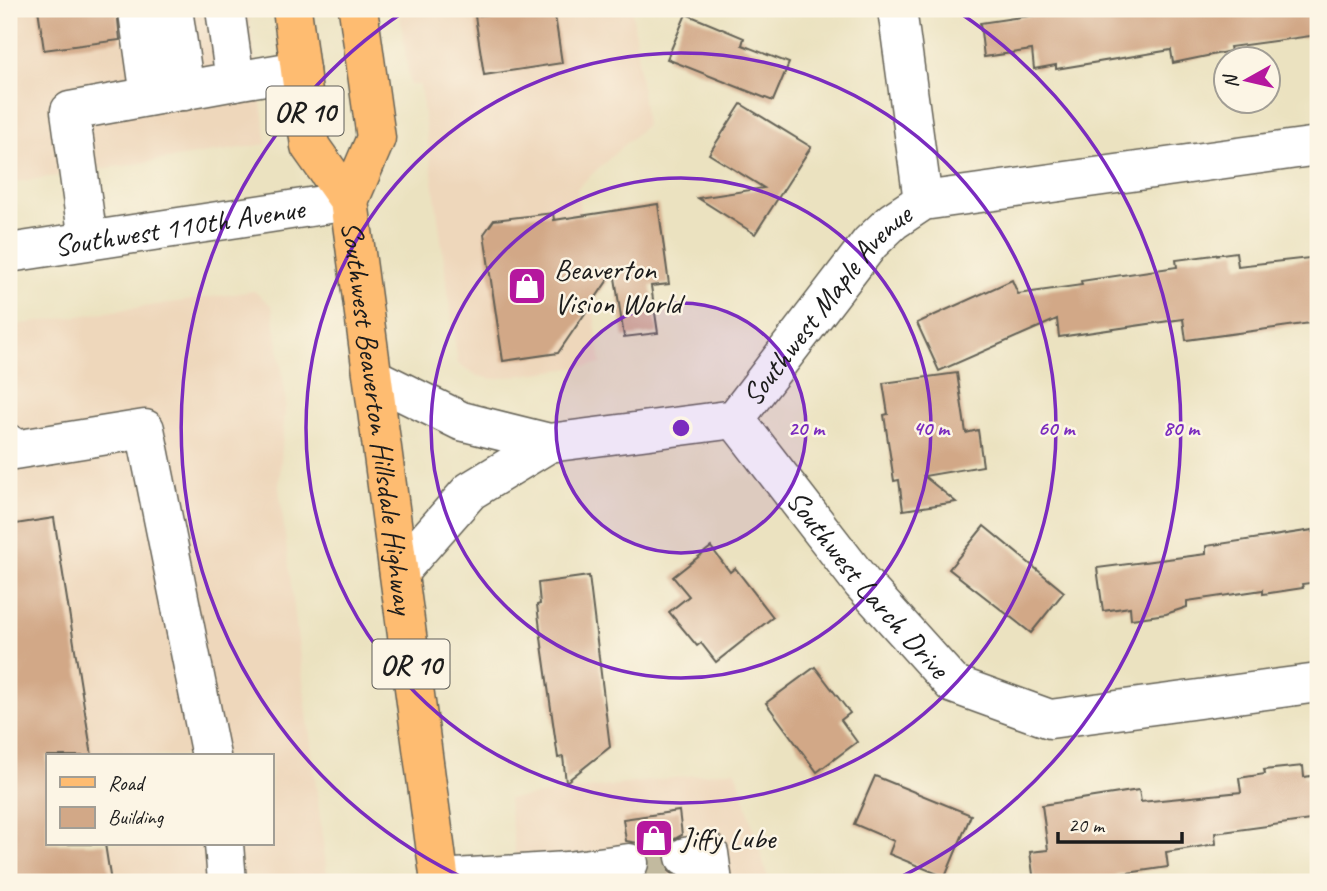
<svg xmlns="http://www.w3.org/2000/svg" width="1327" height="891" font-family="Caveat,sans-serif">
<rect width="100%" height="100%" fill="#fcf5e5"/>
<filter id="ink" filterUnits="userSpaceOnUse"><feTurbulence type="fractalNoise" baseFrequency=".0143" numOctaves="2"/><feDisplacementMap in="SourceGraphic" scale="14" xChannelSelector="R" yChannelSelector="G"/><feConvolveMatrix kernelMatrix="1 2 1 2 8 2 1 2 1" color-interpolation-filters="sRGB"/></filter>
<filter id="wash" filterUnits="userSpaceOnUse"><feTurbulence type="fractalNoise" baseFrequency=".00686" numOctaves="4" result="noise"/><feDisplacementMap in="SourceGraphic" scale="28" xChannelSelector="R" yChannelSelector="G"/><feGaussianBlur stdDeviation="1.57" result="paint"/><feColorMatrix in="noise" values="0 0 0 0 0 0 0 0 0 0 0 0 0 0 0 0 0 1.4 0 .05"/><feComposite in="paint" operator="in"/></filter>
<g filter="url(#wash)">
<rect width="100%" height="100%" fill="#ebe2c0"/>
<g fill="#eed7bb" fill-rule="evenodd">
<polygon points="9,9 248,9 267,144 9,183"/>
<polygon points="399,9 632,9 646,125 577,188 601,364 493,379 478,376 458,364 420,85 410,85"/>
<path d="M254 291 272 306 286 398 279 487 328 882H9V326ZM47 756H271V844H47Z"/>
<polygon points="736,770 769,882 519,882 508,799"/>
</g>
<g id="blocks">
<g fill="#d2a887">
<polygon points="38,9 117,9 120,40 44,50"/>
<polygon points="526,9 554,9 562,63 484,75 475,16"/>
<polygon points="1077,9 1318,9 1318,35 1230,47 1231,51 1173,63 1171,50 1056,69 1056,65 1034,69 1032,50 984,57 980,23"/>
<polygon points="686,14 744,38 742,45 789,63 773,101 667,59"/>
<polygon points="741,104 811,147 755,234 698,198 764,188 709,154"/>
<polygon points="658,204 669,284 651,286 658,333 624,337 614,271 558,353 503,361 484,234 494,220 553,213 554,220"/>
<polygon points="1236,252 1238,266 1318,257 1318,322 1186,340 1183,319 1059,337 1057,319 939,371 917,323 1012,280 1018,294 1082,285 1081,281 1177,267 1176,260"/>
<polygon points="957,373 966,433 978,430 983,466 924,476 956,502 903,510 899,480 894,481 884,415 888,414 883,383"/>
<polygon points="54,518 92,756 47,756 47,844 105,844 111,882 9,882 9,525"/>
<polygon points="984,526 1064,592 1031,633 949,569"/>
<polygon points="1313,530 1318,582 1302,584 1303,588 1263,594 1263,590 1187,601 1187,607 1166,614 1131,619 1130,607 1103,611 1097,568 1206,554 1206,546"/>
<polygon points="711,547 730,572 735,568 773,617 716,662 701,643 697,646 669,612 689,596 673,577"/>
<polygon points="589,576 610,747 566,782 563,757 558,758 542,645 537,605 540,604 538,583"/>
<polygon points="815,667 850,713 841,720 857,742 817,772 766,703"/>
<polygon points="1303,766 1304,777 1318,775 1318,819 1215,833 1216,844 1166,852 1168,867 1114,875 1130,882 1034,882 1030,852 1048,850 1042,805 1139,790 1141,802 1241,792 1239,778 1265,774 1264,770"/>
<polygon points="875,776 971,815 945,877 889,854 894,841 854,824"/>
<polygon points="679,811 682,835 671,841 664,850 663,860 669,871 677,877 687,879 688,882 638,882 649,872 651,860 646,849 638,843 626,841 623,819"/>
</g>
</g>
</g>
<g filter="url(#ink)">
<use href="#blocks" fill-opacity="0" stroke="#646155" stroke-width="2"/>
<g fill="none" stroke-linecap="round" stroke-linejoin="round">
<polyline stroke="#c2ba9f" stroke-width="38" stroke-dasharray="38 19" stroke-linecap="butt" points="629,863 685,857"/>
<g stroke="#646155" stroke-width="41">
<g id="minor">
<polyline points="173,9 185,91"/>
<polyline points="897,9 923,201"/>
<polyline points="138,12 150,96"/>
<polyline points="235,81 300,70"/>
<polyline points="88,240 70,111 235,81 225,9"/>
<path id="s1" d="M9 253 349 201"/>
<path id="s2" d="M374 378 461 421 549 443 735 419 870 243 893 221 923 201 1318 146"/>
<path id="s3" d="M735 419 862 583 953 684 1050 719 1318 683"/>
<polyline points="9,444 14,450 145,429 211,756"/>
<polyline points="399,572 470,491 549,443"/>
<polyline points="224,844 227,882"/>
<polyline points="685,857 709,853 713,882"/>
<polyline points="439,879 567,871 629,863"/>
</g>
</g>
<g stroke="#646155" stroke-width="41">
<g id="major">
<path id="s4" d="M292 9 310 146 349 201 440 882"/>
<polyline points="349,201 376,138 358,9"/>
</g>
</g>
<use href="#minor" stroke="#fff" stroke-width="38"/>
<use href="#major" stroke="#febc71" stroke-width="38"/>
</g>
</g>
<circle cx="681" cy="428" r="125" fill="#7b2cbf" fill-opacity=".12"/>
<g fill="none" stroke="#7b2cbf" stroke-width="3.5">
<circle cx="681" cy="428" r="125"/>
<circle cx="681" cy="428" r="250"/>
<circle cx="681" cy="428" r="375"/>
<path d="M470 881A500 500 0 0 1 405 11M957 11A500 500 0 0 1 892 881"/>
</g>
<defs>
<g id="shop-square" transform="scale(2.0125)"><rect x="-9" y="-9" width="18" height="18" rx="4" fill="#b5179e" stroke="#fcf5e5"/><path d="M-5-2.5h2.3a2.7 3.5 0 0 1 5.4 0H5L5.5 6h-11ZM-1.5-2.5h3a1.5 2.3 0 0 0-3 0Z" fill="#fff"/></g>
</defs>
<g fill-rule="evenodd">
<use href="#shop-square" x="527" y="286"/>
<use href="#shop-square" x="654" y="838"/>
</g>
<g text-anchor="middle" stroke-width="5" stroke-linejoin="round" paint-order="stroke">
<g fill="#fcf5e5" stroke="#5f5d58" stroke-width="2">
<rect x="266.5" y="86.5" width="77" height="49" rx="5"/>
<rect x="372.5" y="639.5" width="77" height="49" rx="5"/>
</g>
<g font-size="28" font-weight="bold" fill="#1c1c1c">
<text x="305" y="121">OR 10</text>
<text x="411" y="674">OR 10</text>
</g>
<g font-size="30" fill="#1c1c1c" stroke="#fcf5e5">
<text dy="10" stroke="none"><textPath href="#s1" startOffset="172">Southwest 110th Avenue</textPath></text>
<text dy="10" stroke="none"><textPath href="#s2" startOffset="522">Southwest Maple Avenue</textPath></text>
<text dy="10" stroke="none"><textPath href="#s4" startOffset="424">Southwest Beaverton Hillsdale Highway</textPath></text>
<text dy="10" stroke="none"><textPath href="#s3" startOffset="212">Southwest Larch Drive</textPath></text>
</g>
<g font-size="30" fill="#1c1c1c" stroke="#fcf5e5" text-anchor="start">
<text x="554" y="279">Beaverton<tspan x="554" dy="34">Vision World</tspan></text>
<text x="681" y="848">Jiffy Lube</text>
</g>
</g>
<circle cx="681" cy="428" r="10" fill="#7b2cbf" stroke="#fcf5e5" stroke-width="3.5"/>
<g font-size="21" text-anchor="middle" font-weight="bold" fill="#7b2cbf" stroke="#fcf5e5" stroke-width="5" stroke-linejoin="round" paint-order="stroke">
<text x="806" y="435">20 m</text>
<text x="931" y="435">40 m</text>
<text x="1056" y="435">60 m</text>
<text x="1181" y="435">80 m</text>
</g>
<rect width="1327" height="891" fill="none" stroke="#fcf5e5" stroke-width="35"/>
<rect x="46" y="754" width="228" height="91" fill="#fcf5e5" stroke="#a29e95" stroke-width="2"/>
<rect x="60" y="777" width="35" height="10" fill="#febc71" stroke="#a29e95" stroke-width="2"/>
<text x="108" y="790" font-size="21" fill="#1c1c1c">Road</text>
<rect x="60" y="807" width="35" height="21" fill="#d2a887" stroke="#a29e95" stroke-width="2"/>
<text x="108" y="824" font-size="21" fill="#1c1c1c">Building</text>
<g transform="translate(1247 80) rotate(262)"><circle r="33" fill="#fcf5e5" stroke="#a29e95" stroke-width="2"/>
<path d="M0-5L12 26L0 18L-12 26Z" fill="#b5179e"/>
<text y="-10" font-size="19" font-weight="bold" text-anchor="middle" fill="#1c1c1c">N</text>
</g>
<path d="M1058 832v10h124v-10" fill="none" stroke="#1c1c1c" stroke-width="3.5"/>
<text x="1068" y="832" font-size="21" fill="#1c1c1c" stroke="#fcf5e5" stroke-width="5" paint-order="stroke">20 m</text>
</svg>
